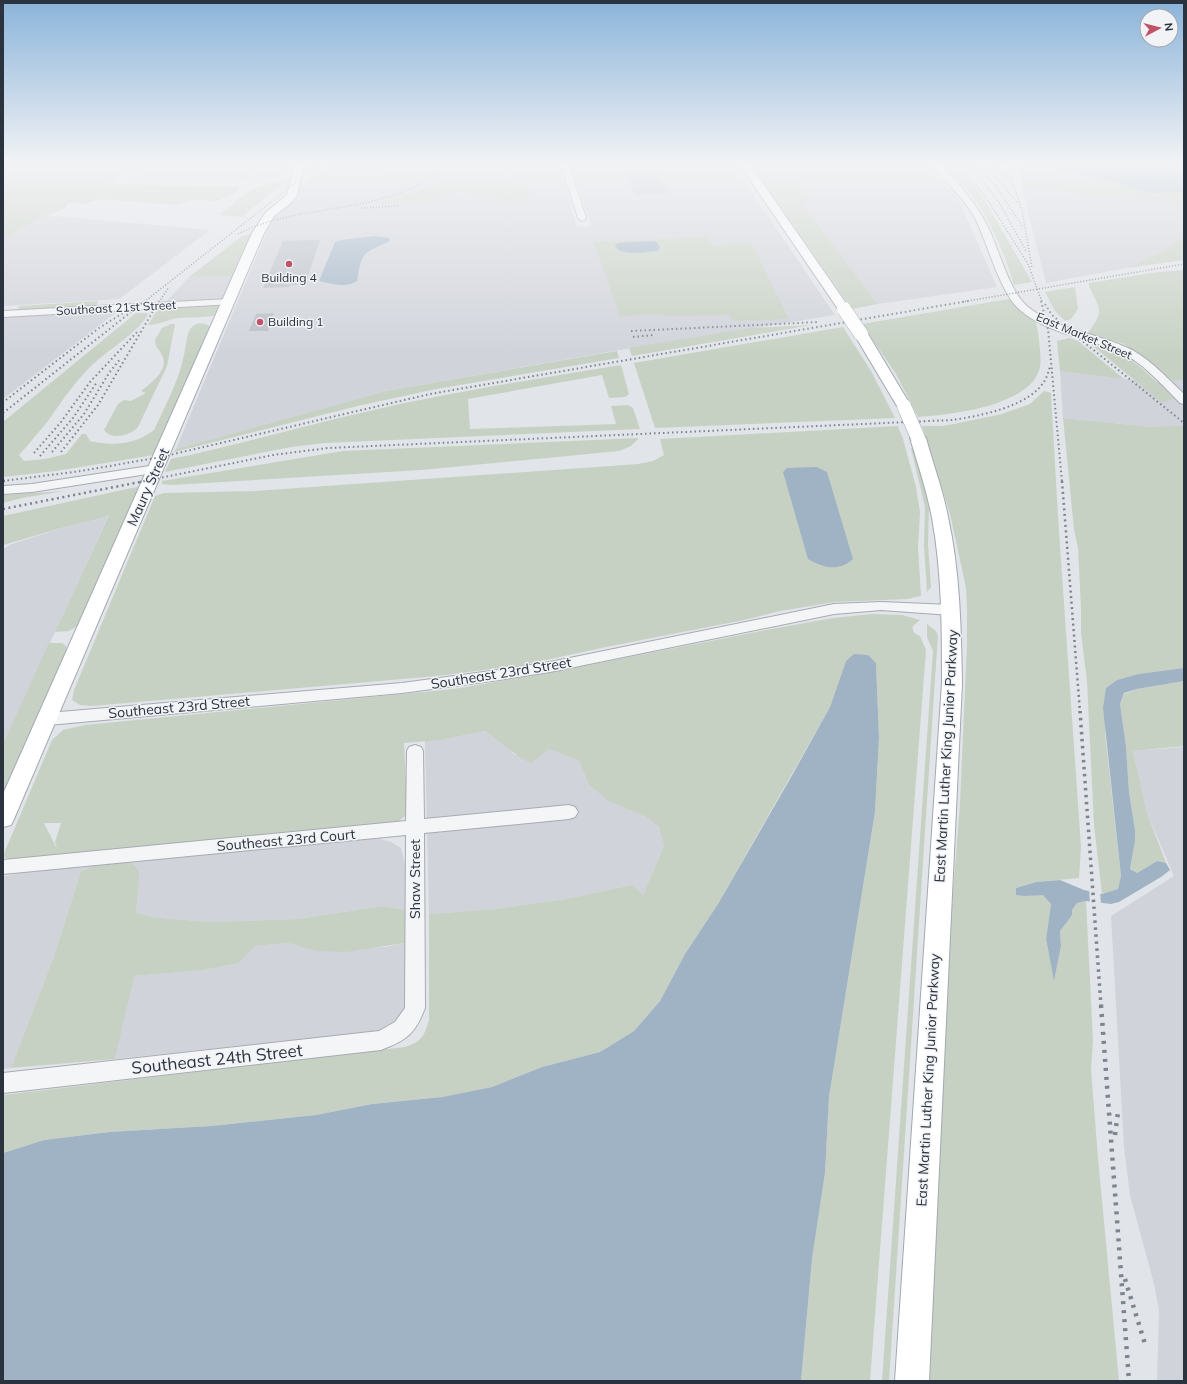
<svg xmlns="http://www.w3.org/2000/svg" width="1187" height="1384" font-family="Mulish,sans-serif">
<rect width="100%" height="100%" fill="#e1e4e8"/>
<g fill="#d0d3da">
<polygon points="59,162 287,162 284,175 232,182 178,183 131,180 138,171 50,168"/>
<polygon points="332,162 558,162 577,227 579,227 591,226 570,162 731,162 835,315 637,347 386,391 176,449 268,229 275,217 296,199 300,188"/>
<polygon points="782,162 921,162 957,196 997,287 878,304 804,206 802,203 814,202"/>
<polygon points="1022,188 1170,202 1184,212 1184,236 1163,251 1127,268 1046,283"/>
<polygon points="20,213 210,230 119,299 3,306 3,234"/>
<polygon points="235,276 222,300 165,303 189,277"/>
<polygon points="118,311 3,399 3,317"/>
<polygon points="1060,371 1151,382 1184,380 1184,426 1152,427 1063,418"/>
<polygon points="109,514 55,632 3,744 3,549 12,544 65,527 98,519"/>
<polygon points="485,731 507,747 515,755 549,749 579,761 589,785 608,801 646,817 659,827 664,846 643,895 632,885 566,899 496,909 429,914 425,741 441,740"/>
<polygon points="1184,747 1184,1381 1157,1381 1159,1311 1154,1284 1130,1195 1124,1147 1111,916 1174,876 1147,813 1133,751"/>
<polygon points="362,839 380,839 391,842 401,848 405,865 405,910 383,906 297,919 208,922 151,917 136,912 139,881 139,870 131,862"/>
<polygon points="96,865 81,871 54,956 11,1068 3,1069 3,877 24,872"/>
<polygon points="288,943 315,951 385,947 405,943 406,1009 392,1029 379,1031 115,1059 133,976 204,970 239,963 254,946"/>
</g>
<g fill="#c7d1c3" fill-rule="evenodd">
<polygon points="3,162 57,162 60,164 60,167 131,170 117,177 109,184 240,187 237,192 217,201 190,200 177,205 101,199 83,204 69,202 64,209 43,216 3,239"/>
<path d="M332 162H421L388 167 371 175 336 170C330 174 322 181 314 179L319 172Z"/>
<polygon points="749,162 782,162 814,203 803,203 804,206 878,304 852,309"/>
<path d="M939 162H956L985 201 1032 282 1014 285C1004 251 986 209 961 183 954 175 946 169 939 162Z"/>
<polygon points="1026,162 1054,162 1053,164 1142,191 1156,193 1184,192 1184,212 1170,202 1022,188 1020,171"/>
<path d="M1148 162H1184V172C1173 168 1157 171 1148 162Z"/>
<path d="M467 168 479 169 483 176 484 182C501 184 519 181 532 195 505 212 498 197 471 193 467 193 463 191 459 192 449 193 442 199 433 202 420 206 395 204 381 204L383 201 433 185 453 173Z"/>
<path d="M283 180 281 185 242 217 219 215C244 194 250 186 283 180Z"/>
<polygon points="247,235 253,235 235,276 189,277 241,237"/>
<polygon points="1184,236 1184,260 1127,268 1163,251"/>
<polygon points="707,237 712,245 752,244 789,319 733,321 729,315 666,316 657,314 620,316 594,242"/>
<path d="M1184 270V380L1173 381 1124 344 1088 333C1105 310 1100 310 1089 286V283L1158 272Z"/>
<polygon points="1075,287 1078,309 1071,319 1065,321 1055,311 1045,292"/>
<path d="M1009 299 1029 317 1036 321C1038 332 1042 357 1040 367 1032 406 950 415 918 417L896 374 862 324Z"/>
<polygon points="98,301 96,307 18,310 19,306"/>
<path d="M220 305 216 315C204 318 191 317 179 318 168 319 159 325 148 325L158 309Z"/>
<path d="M136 313H148C145 326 111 349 100 358 78 376 63 400 47 422 38 433 29 444 19 455L24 461 45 459 66 454 82 434H86L90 441C112 446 135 445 154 430 165 406 179 381 184 355 186 348 186 334 191 328 196 321 207 322 212 329L154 455 56 471 3 477V422Z"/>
<path d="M171 324H175L167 366 138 427C131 435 112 441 104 430L118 404 124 400 131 401 146 393 141 391C151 383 170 370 162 355 159 349 155 347 155 340L162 328Z"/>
<polygon points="812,325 632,356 629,348 751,328"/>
<polygon points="843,327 871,371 895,418 655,428 634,363"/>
<polygon points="1070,338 1078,341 1124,379 1060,371 1057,341"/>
<path d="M1087 341C1123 347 1148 373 1173 398L1169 401 1161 402Z"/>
<polygon points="617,351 619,358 436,389 362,405 174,452 176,449 386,391"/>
<path d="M621 365 629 394 625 397 609 398 602 375 468 399 470 429 616 424 611 406 628 405 633 408 640 429 325 443 291 447 165 472 171 459C236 445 300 427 365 412 450 392 536 379 621 365Z"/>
<polygon points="1044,391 1051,393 1058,517 1081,847 1079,878 1036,882 1016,888 1025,896 1043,894 1051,904 1046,939 1054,980 1061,946 1060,931 1071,915 1072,910 1077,903 1086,901 1093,1041 1091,1069 1098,1158 1119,1381 927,1381 941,1044 960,804 967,645 967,609 966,588 950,514 922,426 944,426 1002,414 1030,404"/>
<polygon points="1063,418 1152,427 1166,426 1184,426 1184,668 1138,674 1117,680 1106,688 1105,733 1121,877 1118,889 1102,894 1094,825 1087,681 1081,633 1081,608 1078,548 1074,529"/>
<polygon points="898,426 903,439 916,487 920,512 918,548 921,596 908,599 835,602 780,611 744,620 606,647 523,665 437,676 92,706 80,705 72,700 74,690 155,496 164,493 255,491 638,464 653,461 664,455 660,439"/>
<polygon points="639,438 631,446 619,451 421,470 172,485 162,484 162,481 343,451"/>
<polygon points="911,448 912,448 916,456 929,508 928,545 931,587 927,592 924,545 925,507"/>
<polygon points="141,486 80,624 69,631 55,632 109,515 98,519 65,527 3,545 3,516"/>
<polygon points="65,491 22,498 3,503 3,495"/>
<path d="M872 614 902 615 920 620 913 626C912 632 915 634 920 636L926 650 870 1381H801L812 1259 825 1173 829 1097 875 812 879 738 876 663 846 661 830 707 718 904 685 954 660 1001 634 1031 600 1052 542 1067 492 1087 442 1097 372 1104 316 1115 211 1126 109 1132 44 1140 3 1153V1095L405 1047C421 1042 424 1037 429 1020V914L496 909 566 899 632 885 643 895 664 846 659 827 646 817 608 801 589 785 579 761 549 749 531 763C514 755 501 742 485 731L441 740 404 743 407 803 405 816 395 824 12 860 4 857 5 851 52 740 63 730 85 725 454 689 548 673 761 631 833 618ZM44 823H61L55 842 57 849Z"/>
<polygon points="927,624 936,631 938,636 935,679 889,1381 882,1381 933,651 927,637"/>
<polygon points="49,643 62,643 66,646 67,651 3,795 3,744"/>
<polygon points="1184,681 1184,746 1133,751 1147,813 1166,863 1157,861 1137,873 1130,869 1135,841 1135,830 1129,792 1126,746 1120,704 1124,694 1137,689"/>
<polygon points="131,862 139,870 139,881 136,912 151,917 208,922 297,919 383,906 405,910 405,943 346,952 315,951 288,943 255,946 239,963 204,970 134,976 115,1059 11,1068 54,956 81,871 96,865"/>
</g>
<g fill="#a0b3c5">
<path d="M1054 162H1148C1157 171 1173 168 1184 172V192L1156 193 1142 191 1109 181 1089 176 1069 174 1057 168 1053 164Z"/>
<path d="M375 236 389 238 390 241C363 254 362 250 357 281 347 288 330 284 319 281L335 242 341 240Z"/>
<path d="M653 241 657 242 660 248 657 251C647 252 617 257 615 245L619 243Z"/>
<path d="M817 467 827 472 853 559C839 572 823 568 808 559L783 472 787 468Z"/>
<polygon points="854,654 868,655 876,663 879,738 875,812 829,1097 825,1173 812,1259 801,1381 3,1381 3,1153 44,1140 109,1132 211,1126 316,1115 372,1104 442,1097 492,1087 542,1067 600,1052 634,1031 660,1001 685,954 718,904 790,779 830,707 846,661"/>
<polygon points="1184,668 1184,681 1137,689 1124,693 1120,704 1126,746 1129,792 1135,830 1135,841 1130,869 1137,873 1157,861 1166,863 1170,870 1161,877 1119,902 1111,904 1086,901 1077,903 1072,910 1072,915 1060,931 1061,946 1054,981 1046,939 1051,904 1043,895 1025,896 1016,895 1016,888 1036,882 1060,880 1084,890 1102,894 1118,889 1121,876 1103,708 1106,688 1117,680 1138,674"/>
</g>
<polygon fill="#e1e4e8" points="1089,889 1100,891 1101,904 1090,903"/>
<g fill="#b9bec5">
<polygon points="622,162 652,162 669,193 635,195"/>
<polygon points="320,240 306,282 300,282 299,285 290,285 289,287 263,288 283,241"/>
<polygon points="274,313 268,331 249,331 256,314"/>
</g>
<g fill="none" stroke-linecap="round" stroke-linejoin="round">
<g stroke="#a7abb2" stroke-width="2">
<g id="minor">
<polygon points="560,162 568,162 586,218 585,220 582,221 578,218"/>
<path d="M929 162H937C958 182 976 203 989 229 999 250 1010 293 1028 307 1058 331 1100 333 1134 351 1153 362 1168 379 1184 394V404L1180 403C1163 386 1147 367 1126 355 1092 338 1049 335 1020 310 1000 293 988 244 975 218 962 195 945 182 929 162Z"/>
<polygon points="229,299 233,300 234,302 233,304 3,317 3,311"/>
<polygon points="156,465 160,466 162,469 160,472 32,492 3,494 3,486 32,484"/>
<polygon points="881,602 951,605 956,607 958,610 956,613 951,615 881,610 834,614 550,672 499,680 402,693 48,725 42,723 40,719 42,715 48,713 402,683 499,670 550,662 834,604"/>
<path d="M415 745 421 747 423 751 424 819 569 805 575 807 578 812 575 817 569 819 424 833 425 1008C415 1034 407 1040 381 1050L3 1093V1073L379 1031 395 1022 405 1008 406 835 3 874V860L406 821 407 751 409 747Z"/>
</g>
</g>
<g stroke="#a2a9b3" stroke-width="2">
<g id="major">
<polygon points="295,162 305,162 297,195 292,202 274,216 264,233 14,819 11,825 3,827 3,794 252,233 266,212 287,195"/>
<polygon points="738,162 748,162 850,309 848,312 840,312"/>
<polygon points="861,330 866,331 868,334 911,406 909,409 904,410 899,409 897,406 854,334 856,331"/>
<path d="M918 433 923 435 926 438C933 464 943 490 948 517 960 571 961 628 962 683L929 1381H895L942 683C942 628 942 572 932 518 927 491 918 465 910 438L913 435Z"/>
</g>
</g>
<use href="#minor" fill="#f4f5f7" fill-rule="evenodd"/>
<use href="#major" fill="#fff" fill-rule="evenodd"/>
<g stroke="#7c8490" stroke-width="1.5" stroke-dasharray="1 2" stroke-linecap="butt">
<polyline points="959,162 991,205 1028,264 1042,302"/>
<polyline points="968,162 1000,204 1026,251"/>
<polyline points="976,162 997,188 1023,227"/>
<polyline points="984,162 1018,204"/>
<polyline points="992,162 1012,184"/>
<polyline points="1016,162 1012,167 1011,178 1022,210 1032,268"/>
<polyline points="361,208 400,206"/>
<path d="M238 234C290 207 353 213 407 190 416 186 427 182 434 175 437 171 439 166 442 162"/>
<polyline points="144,302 322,162"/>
<polyline points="159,302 169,287"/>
<polyline points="962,302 1184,264"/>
</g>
<g stroke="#7c8490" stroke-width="2" stroke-dasharray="1.5 3" stroke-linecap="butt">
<polyline points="1041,301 1048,329 1062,482"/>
<polyline points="1045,304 1052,315 1070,331 1184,423"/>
<polyline points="631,331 819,322"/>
<polyline points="633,337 653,335"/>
<polyline points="6,400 99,328 123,313"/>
<polyline points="3,413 145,301"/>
<polyline points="52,452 84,414 109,373 121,358"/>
<polyline points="61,452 98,405 159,301"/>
<polyline points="34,453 61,422 90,382 137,332"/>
<polyline points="40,456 73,418 97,382"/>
<polyline points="3,481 81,471 161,457 430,394 968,301"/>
<path d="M140 482 273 455 328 448 952 420C980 416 1033 406 1046 378 1048 374 1049 370 1050 366"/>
</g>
<g stroke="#7c8490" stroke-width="2.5" stroke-dasharray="2 3.5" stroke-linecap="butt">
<polyline points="3,481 6,481"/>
<polyline points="1062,481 1080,712"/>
<polyline points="3,509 145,481"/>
</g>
<polyline stroke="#7c8490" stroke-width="3.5" stroke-dasharray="2.5 4.5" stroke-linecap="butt" points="1080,711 1101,1006"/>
<g stroke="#7c8490" stroke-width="4.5" stroke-dasharray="3 6" stroke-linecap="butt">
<polyline points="1101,1005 1129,1381"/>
<polyline points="1115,1135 1118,1112"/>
<polyline points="1125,1279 1145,1344"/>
</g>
<g stroke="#a2a9b3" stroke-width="15" stroke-linecap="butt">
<g id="major-bridge">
<polyline points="844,309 861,334"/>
<polyline points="904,406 918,438"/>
</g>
</g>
<use href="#major-bridge" stroke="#fff" stroke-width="14"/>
</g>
<linearGradient id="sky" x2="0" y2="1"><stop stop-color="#8bb4da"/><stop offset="0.46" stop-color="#f2f3f5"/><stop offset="1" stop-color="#f2f3f5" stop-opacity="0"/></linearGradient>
<rect width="1187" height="356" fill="url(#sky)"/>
<g fill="#c05367" stroke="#f1f3f6" stroke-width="1.5">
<circle cx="289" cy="264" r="4"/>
<circle cx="260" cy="322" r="4"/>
</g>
<g text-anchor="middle" stroke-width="3" stroke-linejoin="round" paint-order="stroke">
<g font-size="12" fill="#2b333e" stroke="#f1f3f6">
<text x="289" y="282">Building 4</text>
<text x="268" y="326" text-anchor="start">Building 1</text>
</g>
<g font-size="12" fill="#2b333e" stroke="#f1f3f6">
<text transform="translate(116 308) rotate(-3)" y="4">Southeast 21st Street</text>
<text transform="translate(1084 336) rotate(23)" y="4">East Market Street</text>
</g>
<g font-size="14" fill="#2b333e" stroke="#f1f3f6">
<text transform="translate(148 487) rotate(-66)" y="5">Maury Street</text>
<text transform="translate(501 673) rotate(-9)" y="5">Southeast 23rd Street</text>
<text transform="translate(179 707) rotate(-5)" y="5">Southeast 23rd Street</text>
<text transform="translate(946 756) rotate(-87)" y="5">East Martin Luther King Junior Parkway</text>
<text transform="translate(286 840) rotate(-5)" y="5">Southeast 23rd Court</text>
<text transform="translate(415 879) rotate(-90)" y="5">Shaw Street</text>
<text transform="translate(928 1080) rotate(-87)" y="5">East Martin Luther King Junior Parkway</text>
</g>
<g font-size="17" fill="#2b333e" stroke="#f1f3f6">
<text transform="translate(217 1059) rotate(-6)" y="6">Southeast 24th Street</text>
</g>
</g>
<rect width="1187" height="1384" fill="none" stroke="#2b333e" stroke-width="8"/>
<g transform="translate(1159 28) rotate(83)"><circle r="19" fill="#f1f3f6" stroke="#a2a6ac"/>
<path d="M0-3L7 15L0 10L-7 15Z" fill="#c05367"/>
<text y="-6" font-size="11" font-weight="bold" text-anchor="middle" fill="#2b333e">N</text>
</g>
</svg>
